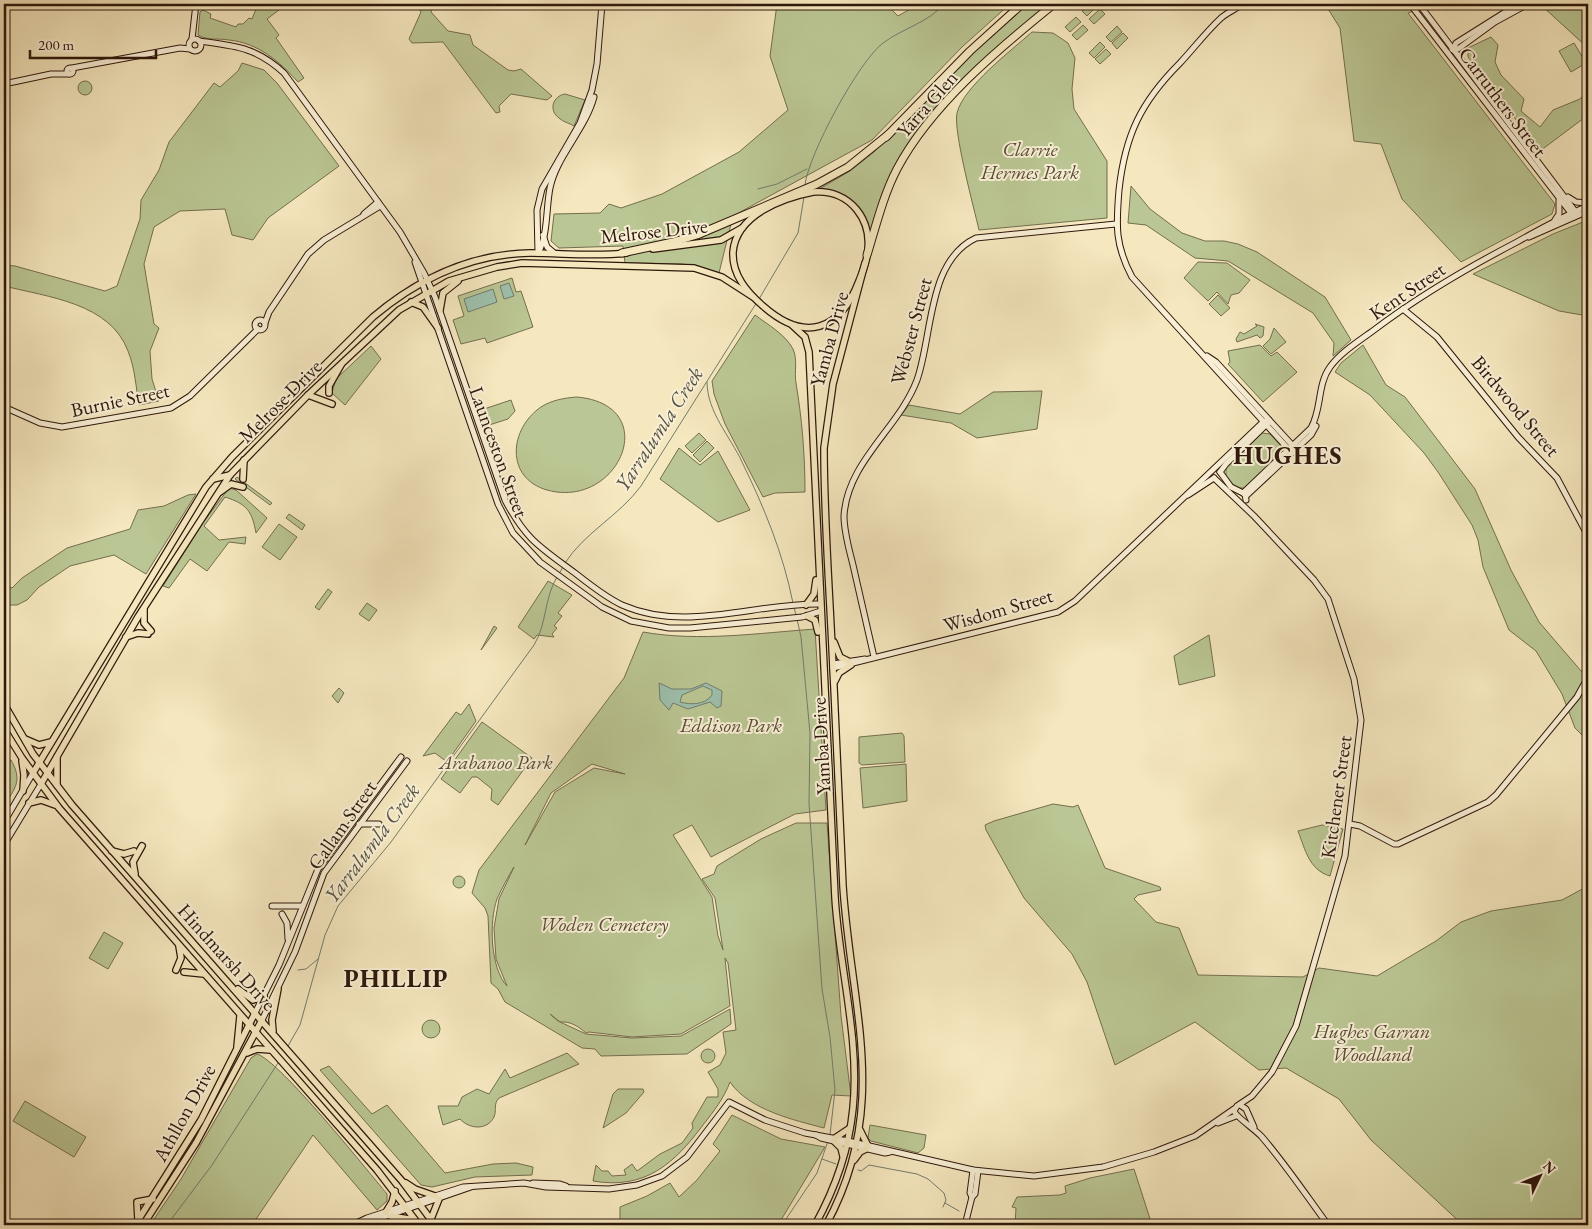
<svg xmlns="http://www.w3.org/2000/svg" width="1592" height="1229" font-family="'EB Garamond',serif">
<rect width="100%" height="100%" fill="#f5e7be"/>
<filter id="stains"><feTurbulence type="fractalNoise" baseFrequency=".004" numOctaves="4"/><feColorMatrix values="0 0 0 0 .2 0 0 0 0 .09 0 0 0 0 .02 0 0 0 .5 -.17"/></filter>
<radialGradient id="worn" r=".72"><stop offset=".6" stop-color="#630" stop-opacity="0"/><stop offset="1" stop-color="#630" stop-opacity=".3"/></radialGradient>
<g fill="#bac693" stroke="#746e4f" fill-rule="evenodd">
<path d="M258 4H287L267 19 279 35 276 38 304 78 298 82C279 61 258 43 229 40 218 38 208 41 198 35L200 12 203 10 211 14 210 18 236 27 238 24H243L249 18 252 19Z"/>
<polygon points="416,4 432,4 431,12 448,31 470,35 473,45 508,70 514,71 521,69 552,96 547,100 511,94 499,106 500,112 496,113 443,42 412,43 409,39 421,12"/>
<polygon points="777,4 886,4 898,16 919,4 1010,4 962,47 872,140 733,216 719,273 683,264 625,263 623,246 559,248 551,241 554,214 600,213 609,204 621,208 662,194 739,152 788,110 770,56"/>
<polygon points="1025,4 1048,4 1024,24 907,147 870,237 865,220 834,192 821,188 850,171 874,152 947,78"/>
<polygon points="1090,4 1097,6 1087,16 1082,11"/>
<polygon points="1325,4 1433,4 1408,13 1555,204 1552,214 1461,262 1402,199 1381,144 1354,141 1340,28"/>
<polygon points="1547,4 1581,4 1588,25 1588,48 1542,6"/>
<polygon points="1100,9 1105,14 1094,24 1089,19"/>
<polygon points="1076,17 1081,22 1070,32 1065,27"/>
<polygon points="1083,25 1088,30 1077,40 1072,35"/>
<polygon points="1117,26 1122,32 1111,42 1106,37"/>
<path d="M1032 32 1053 33 1068 43 1075 58 1072 89 1074 109 1107 161V218L979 230C974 208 953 131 957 113 963 87 1012 50 1032 32Z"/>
<polygon points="1123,33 1128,38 1117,49 1112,43"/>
<polygon points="1491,37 1498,45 1495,62 1501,75 1524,99 1521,111 1540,127 1553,110 1580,99 1588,90 1588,115 1540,151 1468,57 1468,48"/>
<polygon points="1100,42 1105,47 1094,58 1089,53"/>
<polygon points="1574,43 1586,63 1571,72 1559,51"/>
<polygon points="1106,49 1111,54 1100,64 1095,59"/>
<path d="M242 63 264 70 277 83 339 166 268 218 253 240 232 235 225 209 180 211 154 227 144 264 154 324 159 328 150 351 152 379 159 401 139 405C136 388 135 368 128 351 110 303 48 297 4 286V265L15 266 105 291 117 286 140 219 141 200 159 170 169 142 214 83 220 87 238 71Z"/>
<circle cx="85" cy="88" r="7"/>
<path d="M565 94 585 100 574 126C569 123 563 122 559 118 548 110 553 96 565 94Z"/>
<polygon points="1131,186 1150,209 1182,233 1205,241 1224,241 1238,244 1257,252 1325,297 1351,340 1333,356 1334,343 1313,313 1228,261 1195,258 1146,225 1128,223"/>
<polygon points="1588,220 1588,316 1559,311 1473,274 1553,234"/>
<polygon points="1198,262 1227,263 1250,280 1239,293 1231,295 1228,304 1217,292 1208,301 1184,278"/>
<polygon points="512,278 516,292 521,291 533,327 487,343 485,338 461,344 453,320 464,316 458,296"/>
<polygon points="1218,295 1230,308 1221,316 1209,304"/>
<path d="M755 315C767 324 786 335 793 349 798 360 794 372 796 383 802 419 805 455 805 492L775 493 763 497 725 424 714 394 712 381Z"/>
<polygon points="1255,324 1264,327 1263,336 1260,338 1257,335 1237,342 1236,339 1240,332 1244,334 1257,326"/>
<polygon points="1274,328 1286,342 1271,354 1263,346 1270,339"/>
<polygon points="1260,345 1271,356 1277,352 1297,372 1263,402 1228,364 1230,362 1228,351"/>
<polygon points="1363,345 1386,385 1405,397 1475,489 1511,570 1539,622 1588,679 1588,741 1575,728 1562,694 1536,651 1509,630 1483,567 1478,540 1472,525 1438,472 1424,453 1370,395 1335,372 1341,363"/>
<polygon points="371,346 381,359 345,405 332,393 336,379"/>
<polygon points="1042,391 1037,429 977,438 951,423 901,415 909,405 960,414 993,392"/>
<path d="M577 397C664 405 619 510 547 490 505 478 509 429 541 407 552 400 564 398 577 397Z"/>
<polygon points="511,400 515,411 508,419 486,426 481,410"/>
<polygon points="699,433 706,440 692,453 685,446"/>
<polygon points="1262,433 1270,434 1281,446 1280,455 1245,488 1236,488 1226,476 1226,467"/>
<polygon points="707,441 714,448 700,462 693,455"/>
<polygon points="679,448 700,465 718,451 750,510 718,522 660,479"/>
<polygon points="237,477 272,503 270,505 235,479"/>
<path d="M229 488 236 490 267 518 256 533C252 511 247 504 225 497L204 526 219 540 246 537 245 544 229 542 207 571 190 559 169 588 163 586 202 524Z"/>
<polygon points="196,494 146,574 114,555 70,566 39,587 27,600 17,605 4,605 4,585 12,588 22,578 67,548 130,529 138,510 164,506 188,495"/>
<polygon points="289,514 305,525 302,530 286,518"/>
<polygon points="279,524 297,537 280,560 262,547"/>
<polygon points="548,581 572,595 558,613 562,616 554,626 557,628 552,634 554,637 537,635 534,639 518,627"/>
<polygon points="328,589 332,592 319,610 315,607"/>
<polygon points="367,603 377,610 369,621 359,614"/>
<polygon points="494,626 497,628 481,650"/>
<path d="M815 629 826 810 795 814 711 857 692 825 673 835 712 897 718 936 723 950 715 898 702 879 714 874 717 866 761 839 796 823H827L841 1016 851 1096 832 1095 824 1128C794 1120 749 1110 730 1082 724 1098 714 1111 703 1125 674 1164 645 1190 593 1181L596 1165 602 1171H608L612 1176 626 1175 624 1170 632 1164 637 1171 660 1154 682 1143 693 1128 692 1123 707 1097H718V1089L708 1072 720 1065 726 1053 723 1032 736 1030 728 963 725 958 730 1006 681 1034 632 1037 589 1032 586 1033C579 1027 571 1021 560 1022L550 1014 558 1021 586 1034 632 1038 681 1036 730 1009 731 1024 687 1054 601 1056 595 1049 582 1048 505 1002 498 989 491 983 488 916 485 908 472 893 479 870 624 678 643 632C699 642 759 633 815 629ZM592 764 625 774 594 768 555 792 525 845 551 793ZM514 867 499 899 494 928 496 959 507 986C490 968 489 921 497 899 502 888 508 877 514 867Z"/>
<polygon points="1209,635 1215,676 1179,685 1174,656"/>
<polygon points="339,688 344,693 338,703 332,696"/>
<polygon points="469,704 476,721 447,762 435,753 423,756 456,712 461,715"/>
<polygon points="482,722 532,758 498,805 491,800 492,789 477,777 472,777 460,793 441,779"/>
<polygon points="902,733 904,736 905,762 862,765 859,763 859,737"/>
<path d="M11 760C23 781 15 788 4 806V764Z"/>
<polygon points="906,764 907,801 863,808 860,768"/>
<polygon points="1053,804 1073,807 1078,805 1105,868 1160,887 1161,890 1138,895 1134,899 1156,922 1179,928 1198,975 1303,977 1319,968 1377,976 1436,941 1461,922 1491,911 1562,900 1588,886 1588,1225 1463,1225 1371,1140 1339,1099 1286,1068 1259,1070 1195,1022 1115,1065 1087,982 1072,954 1024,898 986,830 985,825 994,821"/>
<path d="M1322 825 1343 829 1330 876C1309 870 1305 849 1298 831Z"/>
<circle cx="459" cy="882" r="6"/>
<polygon points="104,932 123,943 108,969 89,958"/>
<circle cx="431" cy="1029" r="9"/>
<circle cx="708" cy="1056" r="7"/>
<path d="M567 1053 579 1064 499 1098C493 1104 497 1110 494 1117 487 1131 469 1129 460 1119L443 1125 438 1106H458L462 1097 477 1089 489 1094 505 1069 510 1078Z"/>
<path d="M257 1054C280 1061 366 1169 387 1194V1201L377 1210 313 1135 252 1225H150L181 1179 251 1058Z"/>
<polygon points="329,1066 372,1114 387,1105 445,1173 493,1164 516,1163 533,1167 532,1175 475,1177 432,1187 421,1185 320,1070"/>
<polygon points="618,1089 643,1089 644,1092 626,1113 603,1128 613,1094"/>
<polygon points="25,1101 86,1137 74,1157 13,1121"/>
<polygon points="732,1115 781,1139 825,1147 778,1225 620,1225 620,1207 647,1196 670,1183 679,1197 697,1180 720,1151 713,1144"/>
<polygon points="870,1125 926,1135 924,1148 918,1153 871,1141 868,1138"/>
<polygon points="1134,1169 1152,1225 1015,1225 1016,1208 1012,1207 1017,1197 1060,1195 1066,1193 1065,1186 1090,1178"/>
</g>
<g fill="#9dc0ad" stroke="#717c6c" fill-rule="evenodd">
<polygon points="509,283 514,296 504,299 500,286"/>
<polygon points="493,289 497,302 468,312 464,299"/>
<path d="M659 683 672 689H691L706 683 722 691 721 706 717 708 710 702 688 709 673 703 669 710 660 700ZM703 686 712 690V695C705 705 691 705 680 702L682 695Z"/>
</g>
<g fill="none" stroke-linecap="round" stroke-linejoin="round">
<g stroke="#717c6c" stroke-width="1">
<path d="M805 185C808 155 859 61 883 43 903 28 928 23 944 4"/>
<polyline points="758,189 777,184 807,169"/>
<polyline points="759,299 798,233 804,197"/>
<path d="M707 382C707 412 730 436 742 462 764 507 783 553 793 603"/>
<path d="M565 563C585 532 619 516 641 486L757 302"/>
<polyline points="559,574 563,567"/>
<polyline points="794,607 796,615"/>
<polyline points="797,619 801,637 810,733 809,803 822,989 830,1037 835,1090 830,1135"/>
<polyline points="298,970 306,969 318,959"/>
<path d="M288 1046 300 1025 325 935 338 906 391 842 534 645C547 624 544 598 557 577"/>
<polyline points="822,1159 836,1164"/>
<polyline points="858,1170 861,1171 869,1165 917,1174 928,1179 944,1193 946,1200 943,1207"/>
<polyline points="945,1203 959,1211"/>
<polyline points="167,1225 212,1165 278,1063"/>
<polyline points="782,1225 817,1173 828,1141"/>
</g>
<g stroke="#2e170b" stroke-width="7">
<g id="secondary">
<path d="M1243 4C1236 9 1228 12 1221 18 1206 32 1194 48 1180 63 1141 102 1125 135 1119 190 1116 226 1115 245 1132 277L1292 453"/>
<polyline points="1410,4 1574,217"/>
<polyline points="1419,4 1578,215"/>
<polyline points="192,39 196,4"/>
<circle cx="195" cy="45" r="6"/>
<path d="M199 41C235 46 256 47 284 73L400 232 424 273 435 297 505 500C526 540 540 547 575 573 589 584 605 597 622 605 686 633 754 603 820 604"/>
<polyline points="1452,49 1458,49 1495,22 1528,4"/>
<polyline points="1453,50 1456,43 1518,4"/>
<circle cx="70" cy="71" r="3"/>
<polyline points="72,68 180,48 190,49"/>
<polyline points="4,84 51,74 69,74"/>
<polyline points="1568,197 1576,202 1588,203"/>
<polyline points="364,214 378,202"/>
<polyline points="1555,220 1559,214 1559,200"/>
<polyline points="543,235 547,247 554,253"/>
<polyline points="1529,237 1588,211"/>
<polyline points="538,253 537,210 542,189 580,123 592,90 597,64 602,4"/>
<path d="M538 253C548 237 546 207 550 188 556 157 585 130 594 97"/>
<polyline points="415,262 498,504 513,533 540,562 602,607 631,621 669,628 690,628 802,617 821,611"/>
<polyline points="1403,309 1437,337 1518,437 1557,478 1588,536"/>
<circle cx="260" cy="325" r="5"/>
<polyline points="265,323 269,312 308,254 324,240 380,206"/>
<polyline points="1207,356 1216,362 1294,447"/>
<polyline points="4,407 40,423 62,427 171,408 190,396 258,329"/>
<polyline points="1220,472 1226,464 1268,423"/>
<polyline points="1220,472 1231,487 1245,494 1246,500"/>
<path d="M1214 478 1254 516 1314 580 1328 599 1354 679 1361 720 1345 856 1296 1026 1272 1072 1252 1096 1237 1106 1234 1111C1236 1117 1256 1130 1262 1137 1286 1165 1306 1195 1328 1225"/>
<path d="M1243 493 1311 428C1322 409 1317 385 1330 367 1341 352 1359 341 1374 330 1419 296 1467 268 1517 242 1540 229 1563 216 1588 206"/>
<polyline points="1188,495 1214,478"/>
<polyline points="1246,496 1311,435 1316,426"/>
<path d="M874 657C867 626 860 596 853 565 849 549 844 532 844 516 847 462 899 428 917 380 933 335 927 261 976 238L1116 224"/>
<polyline points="833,664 865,659"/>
<polyline points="833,668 1058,612 1075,601 1263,422 1269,420"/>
<polyline points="4,822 33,773"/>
<polyline points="359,824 379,824"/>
<polyline points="1350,824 1360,826 1394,844 1398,844 1488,802 1496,795 1577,697 1588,677"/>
<polyline points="4,845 41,784"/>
<polyline points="272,906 301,906"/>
<polyline points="282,914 287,923 288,939"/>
<polyline points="255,1013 279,965 318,869 401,757"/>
<polyline points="262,1020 295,952 324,873 407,761"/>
<polyline points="1240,1105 1246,1109 1254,1127"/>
<polyline points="1218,1123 1236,1116"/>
<polyline points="816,1135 821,1138 885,1153 890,1152"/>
<polyline points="533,1183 560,1184 566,1186"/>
<polyline points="972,1197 970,1193 973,1170"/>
<polyline points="352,1225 367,1218 463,1187 524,1183 546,1187 609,1189 637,1185 662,1176 687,1157 729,1102 765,1120 805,1133 848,1141 973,1170 1034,1176 1103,1167 1154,1152 1195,1136 1234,1109"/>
<polyline points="361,1225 471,1187"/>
<polyline points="965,1225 972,1197 975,1194 978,1171"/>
</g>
</g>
<g stroke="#2e170b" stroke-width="8">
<g id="primary">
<path d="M813 192C850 189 874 220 867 256 866 264 862 273 859 281 840 331 805 343 763 306 747 292 732 275 733 252 736 215 782 198 813 192Z"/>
<polyline points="653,249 721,240 742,228"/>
<polyline points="411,302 423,307 438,328"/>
<polyline points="440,310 443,293 458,281"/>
<path d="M792 325 805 337 809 352C819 533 825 715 835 897 839 967 860 1038 853 1108 849 1149 835 1189 815 1225"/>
<polyline points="329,393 329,386 341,365"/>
<polyline points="308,395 332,404"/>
<polyline points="213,479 230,475"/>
<polyline points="243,479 244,460"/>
<polyline points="220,492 231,484 243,487"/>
<polyline points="806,605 814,594 816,580"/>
<polyline points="144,610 144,623 151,631"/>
<polyline points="807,616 815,620 818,632"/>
<polyline points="126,637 138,633 148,634"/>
<polyline points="834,642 840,657 848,661"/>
<polyline points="835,681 839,673 851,665"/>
<polyline points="4,704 33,754 72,805 402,1181 435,1225"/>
<polyline points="4,729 22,758 59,808 377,1170 419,1225"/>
<polyline points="25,739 39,745 51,742"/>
<polyline points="57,757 57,785"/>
<polyline points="22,761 24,775 23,791"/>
<path d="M33 773 206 487 232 457 373 317C418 279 471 254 530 253 562 253 595 257 626 253"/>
<polyline points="41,784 138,617 230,475 308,395 399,310 449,281 497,267 522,263 694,268 722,277 753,297"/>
<polyline points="29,803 41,800 55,805"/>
<polyline points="112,851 124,854 134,851"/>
<polyline points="135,874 133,862 142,846"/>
<polyline points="176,970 181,958 179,946"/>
<polyline points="184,972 204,974"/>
<polyline points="238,989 253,1000 264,996"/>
<polyline points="273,1031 272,1020 278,989"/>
<polyline points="237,1047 240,1016"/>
<polyline points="247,1053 257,1049 271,1050"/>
<polyline points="860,1130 868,1146"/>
<polyline points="835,1138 850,1128"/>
<polyline points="834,1141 841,1148 843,1156"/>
<polyline points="854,1160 860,1152 866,1149"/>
<polyline points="406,1183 415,1189 435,1196"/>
<polyline points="386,1212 392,1202 395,1191"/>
<polyline points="390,1216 409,1219 417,1225"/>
<polyline points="431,1219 439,1199"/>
<polyline points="138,1220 137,1202 153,1199"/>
<polyline points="135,1225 201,1120 255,1013"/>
<polyline points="143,1225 196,1143 262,1020"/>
<path d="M826 1225C891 1106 851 1010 843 886 839 813 837 741 833 669 830 595 824 521 824 448L833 384 865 263"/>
</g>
</g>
<g stroke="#2e170b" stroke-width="9">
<g id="highway">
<polyline points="886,137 970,51 1022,4"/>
<polyline points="622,253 673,242 697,235 817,184 848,167 889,134"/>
<path d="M867 255C876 226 883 196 897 169 931 105 998 49 1054 4"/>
</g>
</g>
<use href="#secondary" stroke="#f8efd5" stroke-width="5"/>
<use href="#primary" stroke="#f5e7be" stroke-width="5.5"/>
<use href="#highway" stroke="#f5e7be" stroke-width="7"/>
</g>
<g text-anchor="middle" stroke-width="4" stroke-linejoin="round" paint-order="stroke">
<g font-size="20" fill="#2e170b" stroke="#f8efd5">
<text transform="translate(1503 102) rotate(53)" y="7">Carruthers Street</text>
<text transform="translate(927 104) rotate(-49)" y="7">Yarra Glen</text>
<text transform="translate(654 231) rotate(-6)" y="7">Melrose Drive</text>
<text transform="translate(1407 291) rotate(-34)" y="7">Kent Street</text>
<text transform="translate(911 331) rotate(-75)" y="7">Webster Street</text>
<text transform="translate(829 339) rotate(-75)" y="7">Yamba Drive</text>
<text transform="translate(120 400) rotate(-12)" y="7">Burnie Street</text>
<text transform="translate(280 401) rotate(-45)" y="7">Melrose Drive</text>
<text transform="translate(1516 406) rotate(50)" y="7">Birdwood Street</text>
<text transform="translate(499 452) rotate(70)" y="7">Launceston Street</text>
<text transform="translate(998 610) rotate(-16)" y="7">Wisdom Street</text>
<text transform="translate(821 746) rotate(-93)" y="7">Yamba Drive</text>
<text transform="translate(1336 797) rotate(-82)" y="7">Kitchener Street</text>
<text transform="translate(342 825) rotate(-55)" y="7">Callam Street</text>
<text transform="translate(227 957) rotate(48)" y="7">Hindmarsh Drive</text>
<text transform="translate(184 1113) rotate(-61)" y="7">Athllon Drive</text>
</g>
<g font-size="20" font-style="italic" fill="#584c34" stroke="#f8efd5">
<text x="1030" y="156">Clarrie<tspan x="1030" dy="23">Hermes Park</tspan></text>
<text x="731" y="732">Eddison Park</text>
<text x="496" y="769">Arabanoo Park</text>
<text x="604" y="931">Woden Cemetery</text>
<text x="1372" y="1038">Hughes Garran<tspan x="1372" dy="23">Woodland</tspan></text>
</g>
<g font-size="21" font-style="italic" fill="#555244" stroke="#f8efd5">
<text transform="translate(659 429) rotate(-57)" y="7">Yarralumla Creek</text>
<text transform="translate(372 843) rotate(-53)" y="7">Yarralumla Creek</text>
</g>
<g font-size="25" font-weight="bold" letter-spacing="1" fill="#2e170b" stroke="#f8efd5">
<text x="1288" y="464">HUGHES</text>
<text x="396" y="987">PHILLIP</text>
</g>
</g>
<rect width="1592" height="1229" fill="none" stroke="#f5e7be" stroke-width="20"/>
<rect x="5" y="5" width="1582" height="1219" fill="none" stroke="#2e170b" stroke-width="2.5"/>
<rect x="10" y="10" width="1572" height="1209" fill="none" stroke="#2e170b"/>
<g transform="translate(1540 1176) rotate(47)" stroke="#f8efd5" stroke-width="4" paint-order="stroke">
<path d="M0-4L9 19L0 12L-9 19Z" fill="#2e170b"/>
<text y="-8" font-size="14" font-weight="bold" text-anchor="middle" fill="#2e170b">N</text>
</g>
<path d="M30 50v8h126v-8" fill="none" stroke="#2e170b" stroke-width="2.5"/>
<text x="38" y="50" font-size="15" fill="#2e170b" stroke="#f8efd5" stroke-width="4" paint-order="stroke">200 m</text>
<rect width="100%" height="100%" filter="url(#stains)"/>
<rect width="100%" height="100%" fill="url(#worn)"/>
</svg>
